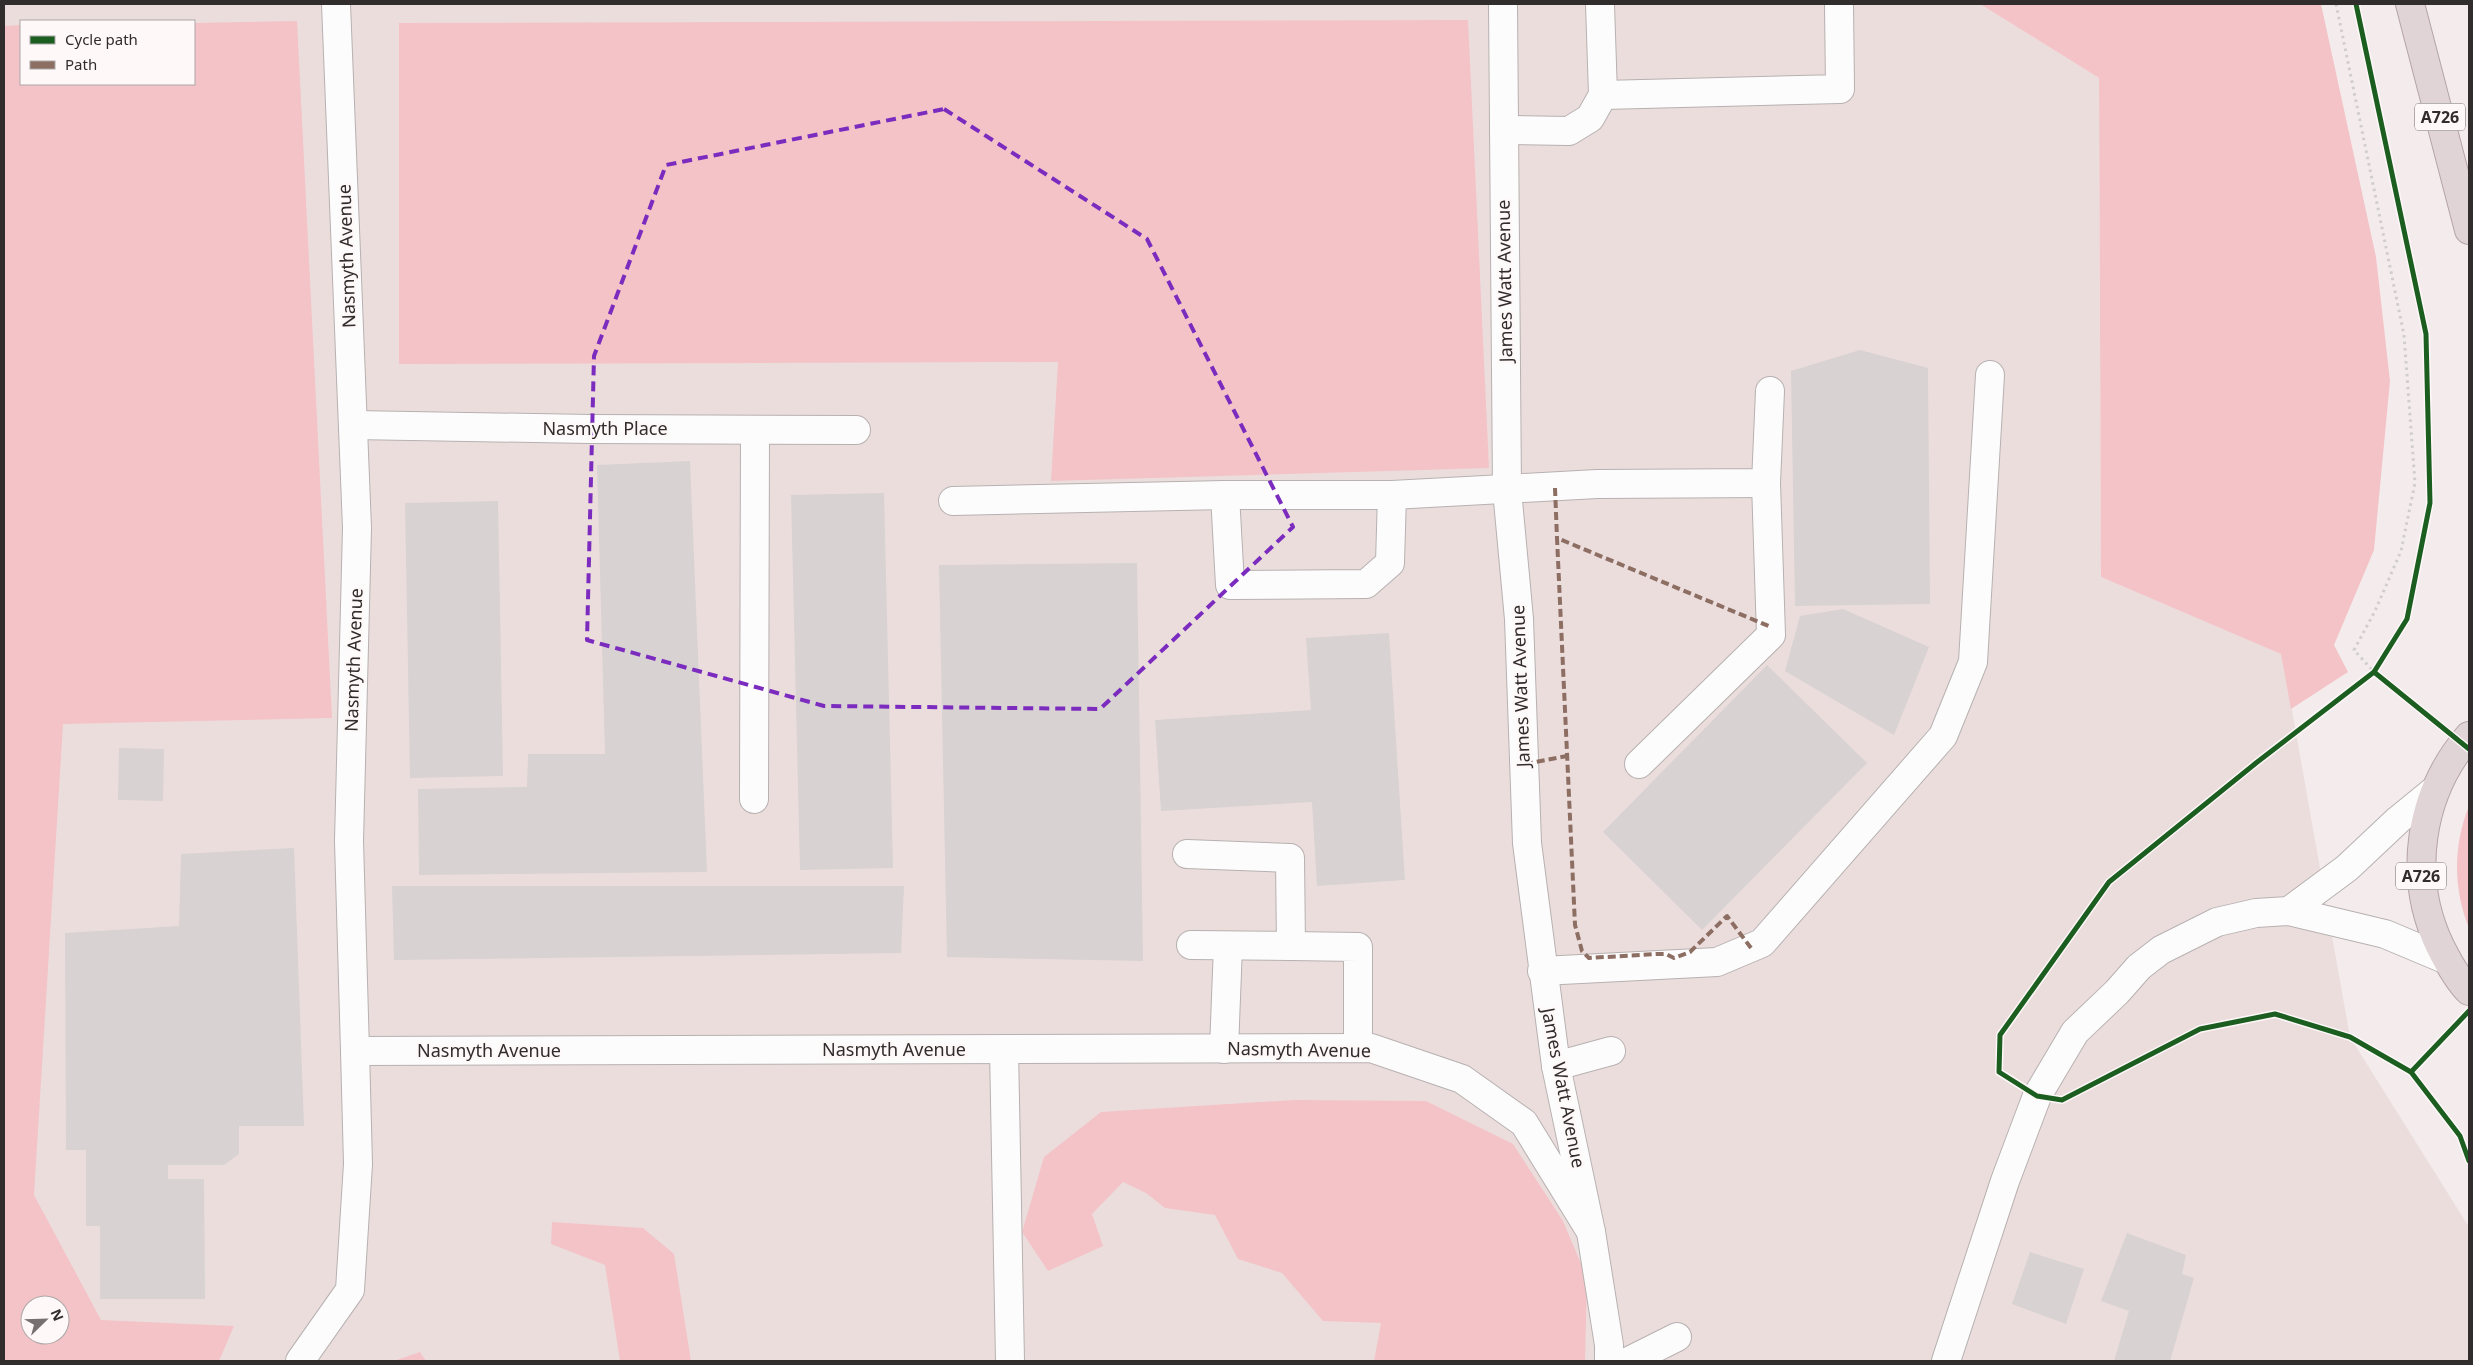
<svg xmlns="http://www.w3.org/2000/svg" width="2473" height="1365" font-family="'Noto Sans',sans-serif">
<rect width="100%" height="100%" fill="#f4ecec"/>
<path fill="#ecdddd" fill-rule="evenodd" d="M4 4H1980L2099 78 2101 577 2282 654 2350 1037 2469 1227V1361H4ZM21 21H194V84H21ZM30 1305H60V1335H30Z"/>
<g fill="#f3c3c7" fill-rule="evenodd">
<polygon points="1980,4 2321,4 2376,257 2390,381 2374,550 2334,645 2348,672 2291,709 2281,654 2101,577 2099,78"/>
<polygon points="1468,20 1489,468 1051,481 1058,362 399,364 399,23"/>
<path d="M297 21 332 718 63 724 34 1195 101 1320 234 1326 219 1361H4V26L21 25V84H194V23ZM30 1305H60V1335H30Z"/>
<path d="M2469 806V928C2453 889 2453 845 2469 806Z"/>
<polygon points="1294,1100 1426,1101 1513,1144 1563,1221 1587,1278 1585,1361 1374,1361 1381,1323 1323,1321 1282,1273 1238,1259 1215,1215 1165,1208 1146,1193 1123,1182 1092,1214 1103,1246 1048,1271 1022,1232 1044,1157 1101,1112"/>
<polygon points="552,1222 643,1228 674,1254 691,1361 620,1361 605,1265 551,1244"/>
<polygon points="420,1352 426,1361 394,1361"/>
</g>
<g fill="#d8d2d2">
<polygon points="1860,350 1928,368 1930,604 1795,606 1791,371"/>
<polygon points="690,461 707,872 419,875 418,789 527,787 528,754 605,754 597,465"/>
<polygon points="884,493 893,868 800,870 791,495"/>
<polygon points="498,501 503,776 410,778 405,503"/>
<polygon points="1137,563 1143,961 947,957 939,565"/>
<polygon points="1843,609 1929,647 1894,735 1785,671 1800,616"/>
<polygon points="1389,633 1405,880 1317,886 1312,802 1161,811 1155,720 1311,710 1306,638"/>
<polygon points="1767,665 1867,763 1702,930 1603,832"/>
<polygon points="119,748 164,749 163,801 118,800"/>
<polygon points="294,848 304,1126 239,1126 239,1154 224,1165 168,1165 168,1179 204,1179 205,1299 100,1299 100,1226 86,1226 86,1150 66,1150 65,933 179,926 181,854"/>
<polygon points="392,886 904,886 901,953 394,960"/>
<polygon points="2127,1233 2186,1255 2182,1274 2194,1278 2170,1361 2114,1361 2129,1311 2101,1301"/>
<polygon points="2030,1252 2084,1269 2066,1324 2012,1304"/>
</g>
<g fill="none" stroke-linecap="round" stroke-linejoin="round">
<g stroke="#b7b1b1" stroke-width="30">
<g id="minor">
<polyline points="336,4 357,528 349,841 355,1051 1371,1048 1462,1079 1524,1123 1591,1232"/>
<polyline points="1503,4 1507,490 1519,619 1527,843 1556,1066 1591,1232 1609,1345 1609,1361"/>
<polyline points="1603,95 1840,89 1839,4"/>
<polyline points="1504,130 1569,131 1590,118 1603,95 1600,4"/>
<polyline points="354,425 590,429 856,430"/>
<polyline points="1225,495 1230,585 1366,584 1390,563 1392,495"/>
<polyline points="953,501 1225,495 1392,495 1597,484 1766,483 1770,391"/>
<polyline points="1639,764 1771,635 1766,483"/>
<polyline points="754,799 755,430"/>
<polyline points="1187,854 1290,858 1291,946 1358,947 1358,1048"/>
<polyline points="2289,911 2347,868 2398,820 2436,789"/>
<polyline points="1191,945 1291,946"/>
<polyline points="1542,971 1717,962 1762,943 1943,736 1973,662 1990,375"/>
<polyline points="1004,1049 1010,1361"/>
<polyline points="1224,1049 1228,946"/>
<polyline points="1556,1066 1611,1051"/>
<polyline points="300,1361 350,1290 358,1164 355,1051"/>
<polyline points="1629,1361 1677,1337"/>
<polyline points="1946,1361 2005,1181 2037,1096 2075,1032 2117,992 2139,967 2161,950 2217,922 2256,913 2289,911 2385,934 2447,960"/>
</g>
</g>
<g stroke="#b5a4a6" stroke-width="30">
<g id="highway">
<polyline points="2410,4 2469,230"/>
<path d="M2469 736C2419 794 2407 877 2440 946 2448 962 2457 979 2469 991"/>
</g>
</g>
<polyline stroke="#d0cdcd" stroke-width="3" stroke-dasharray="2.5 4" stroke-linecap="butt" points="2336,4 2404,335 2415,483 2401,551 2375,611 2354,650 2374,672"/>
<use href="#minor" stroke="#fdfcfc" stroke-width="28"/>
<use href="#highway" stroke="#e1d4d6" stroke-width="28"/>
<g stroke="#8d6e63" stroke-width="4" stroke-dasharray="8 4" stroke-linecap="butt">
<polyline points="1555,488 1557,538"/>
<polyline points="1525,764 1567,756"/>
<polyline points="1751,948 1727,916 1690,952 1674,958 1666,954 1656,954 1589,958 1582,951 1575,925 1557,538 1771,627"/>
</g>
<g stroke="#fef8f8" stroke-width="8">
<g id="cycleway">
<polyline points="2356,4 2426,334 2430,503 2407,619 2374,672 2256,763 2109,882 2000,1035 1999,1072 2037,1096 2062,1100 2200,1029 2275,1014 2350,1037 2411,1072 2460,1136 2469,1161"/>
<polyline points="2374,672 2469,749"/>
<polyline points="2411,1072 2469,1011"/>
</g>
</g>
<use href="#cycleway" stroke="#1b5e20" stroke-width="5"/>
</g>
<path fill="none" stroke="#7b2cbf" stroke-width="4" stroke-dasharray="10 6" stroke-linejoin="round" d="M944 109 1147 239 1293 527 1100 709 824 706 587 640 594 356 666 165Z"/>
<g text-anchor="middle" stroke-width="4.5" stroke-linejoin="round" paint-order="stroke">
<g fill="#fef8f8" stroke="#6f6a6a" stroke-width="1">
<rect x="2415" y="103.5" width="50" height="27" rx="4"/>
<rect x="2396" y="862.5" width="50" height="27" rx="4"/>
</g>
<g font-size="16" font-weight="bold" fill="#322d2d">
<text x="2440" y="123">A726</text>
<text x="2421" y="882">A726</text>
</g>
<g font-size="18" fill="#322d2d" stroke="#fef8f8">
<text transform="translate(347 256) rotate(-92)" y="6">Nasmyth Avenue</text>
<text transform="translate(1505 281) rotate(-91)" y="6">James Watt Avenue</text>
<text x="605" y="435">Nasmyth Place</text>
<text transform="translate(354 660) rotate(-88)" y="6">Nasmyth Avenue</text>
<text transform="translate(1521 686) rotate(-92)" y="6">James Watt Avenue</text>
<text x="894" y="1056">Nasmyth Avenue</text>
<text transform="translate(1299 1050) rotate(1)" y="6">Nasmyth Avenue</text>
<text x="489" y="1057">Nasmyth Avenue</text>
<text transform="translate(1563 1088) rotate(79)" y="6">James Watt Avenue</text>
</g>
</g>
<rect width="2473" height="1365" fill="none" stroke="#322d2d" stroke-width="10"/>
<rect x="20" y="20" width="175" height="65" fill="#fef8f8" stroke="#aca7a7"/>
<rect x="30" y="36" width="25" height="8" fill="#1b5e20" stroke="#aca7a7"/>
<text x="65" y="45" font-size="15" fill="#322d2d">Cycle path</text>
<rect x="30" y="61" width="25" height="8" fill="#8d6e63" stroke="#aca7a7"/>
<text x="65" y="70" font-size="15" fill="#322d2d">Path</text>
<g transform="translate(45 1320) rotate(67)"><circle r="24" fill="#fef8f8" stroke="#aca7a7"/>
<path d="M0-4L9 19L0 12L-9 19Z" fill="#767070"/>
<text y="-8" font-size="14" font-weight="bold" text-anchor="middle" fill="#322d2d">N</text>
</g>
</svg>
